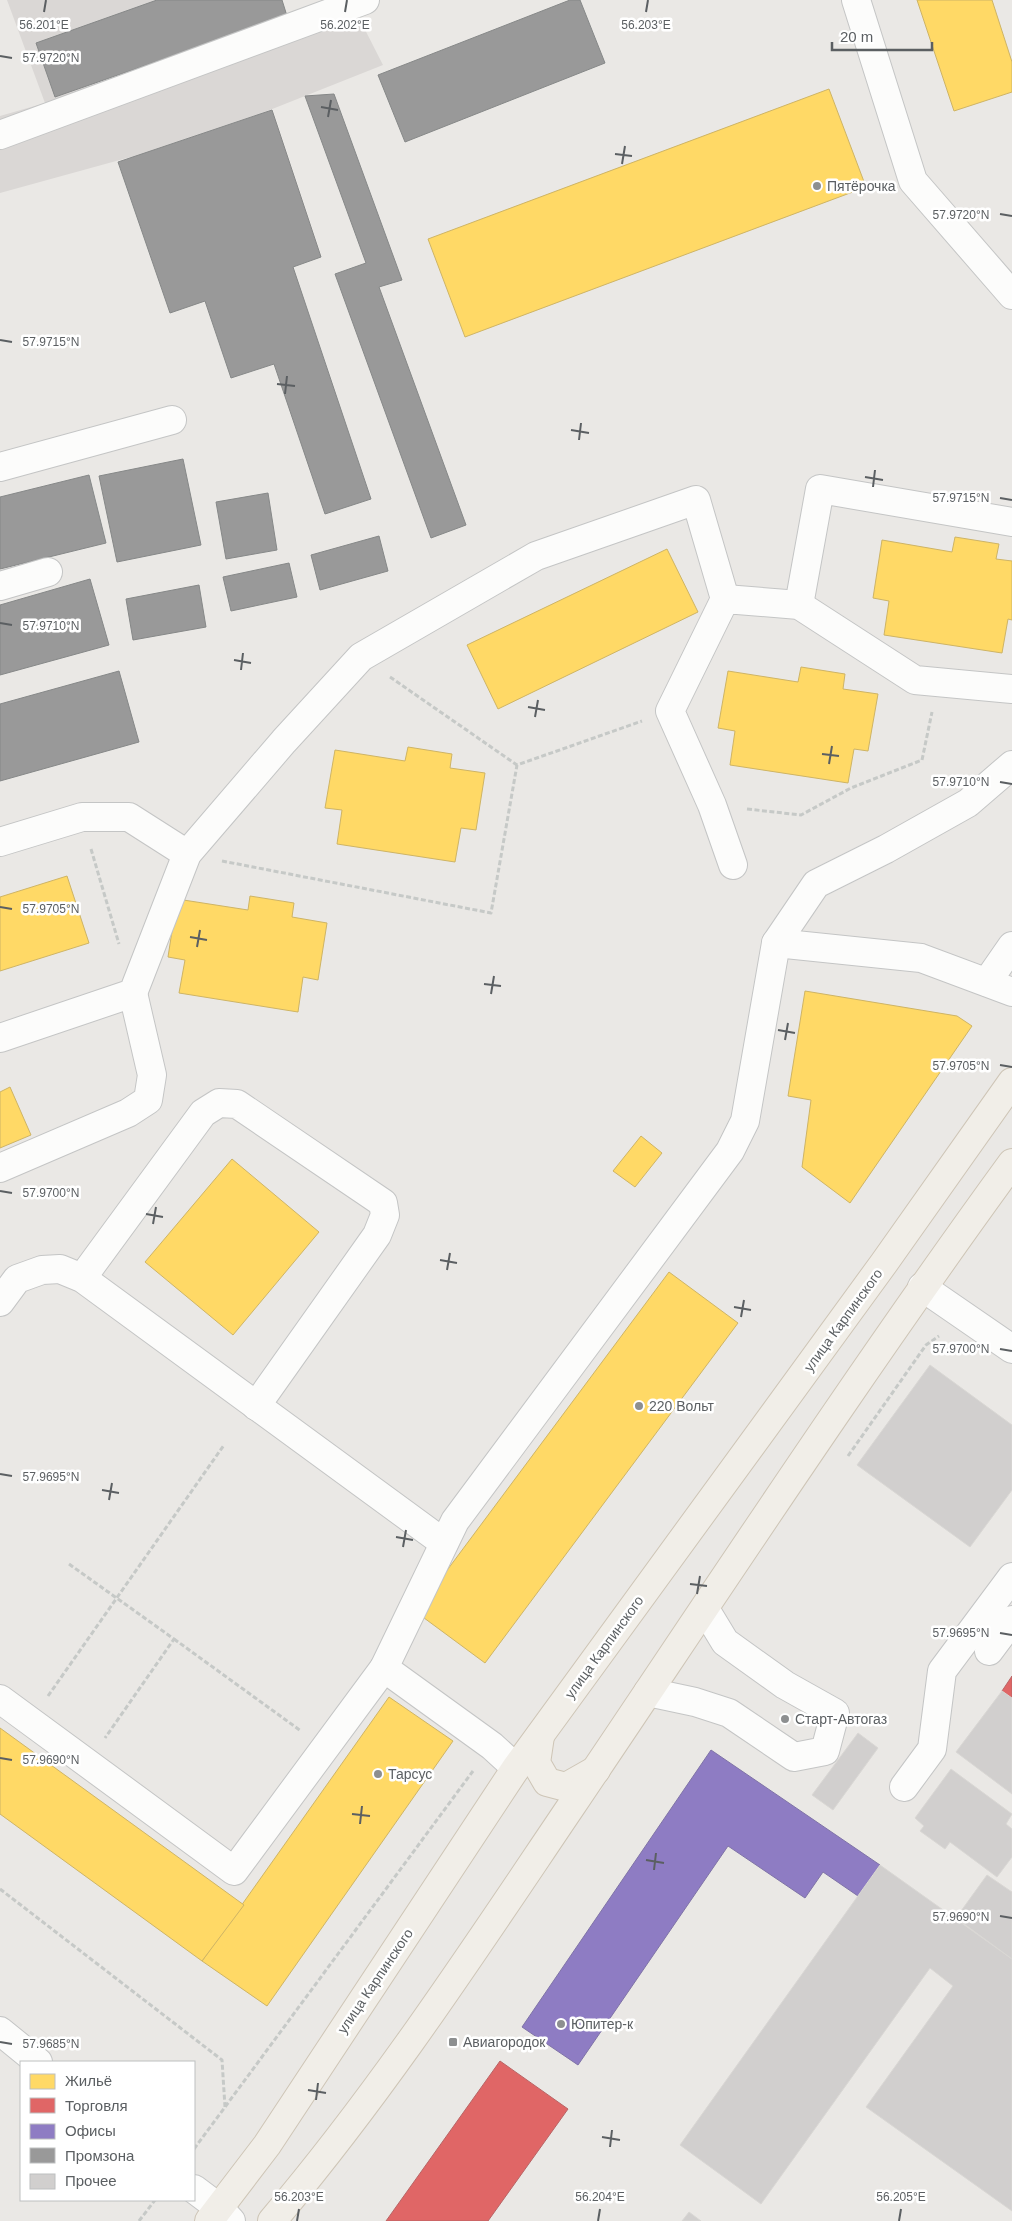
<svg xmlns="http://www.w3.org/2000/svg" width="1012" height="2221" font-family="Helvetica,sans-serif">
<rect width="100%" height="100%" fill="#eae8e5"/>
<polygon fill="#dad7d5" points="7,0 282,0 287,16 356,12 383,65 169,150 127,158 0,193 0,116 45,103"/>
<g fill="#ffd966" stroke="#ceb465">
<polygon points="917,0 992,0 1012,62 1012,92 954,111"/>
<polygon points="829,89 866,187 465,337 428,239"/>
<polygon points="955,537 999,544 996,559 1012,561 1012,620 1008,619 1002,653 884,635 889,601 873,598 882,540 952,552"/>
<polygon points="667,549 698,612 498,709 467,645"/>
<polygon points="801,667 845,674 843,689 878,694 868,751 854,749 848,783 730,765 735,731 718,728 728,671 798,682"/>
<polygon points="408,747 452,754 450,768 485,773 476,830 461,828 455,862 337,844 342,810 325,808 335,750 405,761"/>
<polygon points="67,876 89,943 0,971 0,897"/>
<polygon points="250,896 294,903 292,917 327,923 318,980 303,977 298,1012 179,993 185,960 168,957 177,899 248,910"/>
<polygon points="805,991 957,1016 972,1026 850,1203 802,1167 811,1100 788,1096"/>
<polygon points="10,1087 31,1135 0,1148 0,1092"/>
<polygon points="641,1136 662,1153 635,1187 613,1171"/>
<polygon points="232,1159 319,1232 233,1335 145,1262"/>
<polygon points="669,1272 738,1323 485,1663 416,1612"/>
<polygon points="389,1697 453,1741 267,2006 202,1961"/>
<polygon points="0,1728 244,1905 202,1961 0,1814"/>
</g>
<g fill="#e06666" stroke="#b86465">
<polygon points="1012,1676 1012,1698 1002,1691"/>
<polygon points="500,2061 568,2109 488,2221 386,2221"/>
</g>
<polygon fill="#8e7cc3" stroke="#7f73a6" points="711,1750 880,1865 858,1896 823,1872 805,1898 728,1846 578,2065 522,2027"/>
<g fill="#999" stroke="#868888">
<polygon points="157,0 282,0 287,16 55,97 36,43"/>
<polygon points="570,0 580,0 605,63 405,142 378,75"/>
<polygon points="334,94 402,280 379,287 466,525 431,538 335,274 366,263 305,96"/>
<polygon points="272,110 321,257 293,267 371,499 325,514 274,364 231,378 205,301 170,313 118,162"/>
<polygon points="183,459 201,545 117,562 99,476"/>
<polygon points="89,475 106,543 0,569 0,497"/>
<polygon points="268,493 277,550 226,559 216,502"/>
<polygon points="379,536 388,571 320,590 311,555"/>
<polygon points="289,563 297,597 231,611 223,577"/>
<polygon points="90,579 109,645 0,675 0,605"/>
<polygon points="199,585 206,627 133,640 126,599"/>
<polygon points="119,671 139,742 0,781 0,704"/>
</g>
<g fill="#d1cfce" stroke="#d9d7d4">
<polygon points="930,1365 1012,1425 1012,1490 970,1547 857,1465"/>
<polygon points="1002,1691 1012,1698 1012,1794 956,1752"/>
<polygon points="858,1733 878,1748 833,1810 812,1795"/>
<polygon points="951,1769 1012,1814 1006,1824 1012,1829 1012,1857 997,1877 950,1842 945,1849 920,1831 924,1826 915,1818"/>
<polygon points="880,1865 1012,1959 1012,2211 866,2107 953,1986 930,1968 761,2204 680,2145"/>
<polygon points="987,1875 1012,1892 1012,1959 956,1918"/>
<polygon points="689,2212 701,2221 682,2221"/>
</g>
<g fill="none" stroke-linecap="round" stroke-linejoin="round">
<g stroke="#c4c5c5" stroke-width="30">
<g id="minor">
<polyline points="856,0 913,181 1012,295"/>
<polyline points="0,135 365,0"/>
<polyline points="0,467 172,420"/>
<polyline points="0,586 48,572"/>
<polyline points="799,605 820,489 1012,522"/>
<polyline points="1012,765 968,803 886,849 816,884 776,943 921,958 1012,992"/>
<polyline points="0,842 82,817 129,817 187,854"/>
<polyline points="733,865 712,805 670,711 725,599 799,605 915,680 1012,689"/>
<polyline points="987,982 1012,946"/>
<polyline points="0,1038 133,993 187,854 284,741 361,657 536,556 696,500 725,599"/>
<polyline points="0,1168 128,1113 148,1100 152,1075 133,993"/>
<polyline points="82,1278 203,1113 219,1103 237,1104 383,1203 385,1215 377,1235 256,1406"/>
<polyline points="922,1287 1012,1349"/>
<polyline points="0,1302 17,1279 42,1270 60,1269 82,1278 444,1543"/>
<polyline points="989,1651 1012,1620"/>
<polyline points="384,1668 455,1521 730,1151 745,1121 776,943"/>
<polyline points="648,1692 695,1702 729,1713 794,1757 825,1751 835,1713 785,1685 725,1642 705,1609"/>
<polyline points="0,1699 234,1871 384,1668 492,1746 516,1768"/>
<polyline points="904,1787 932,1749 942,1671 1012,1577"/>
<polyline points="0,2031 38,2062"/>
<polyline points="194,2189 218,2207 231,2221"/>
</g>
</g>
<g stroke="#cec5b6" stroke-width="30">
<g id="major">
<polyline points="540,1736 536,1763 547,1782 566,1787 596,1770"/>
<polyline points="209,2221 267,2145 516,1768 884,1263 1012,1082"/>
<path d="M272 2221C383 2090 476 1947 572 1805 717 1590 859 1373 1012 1163"/>
</g>
</g>
<g stroke="#c6c9c7" stroke-width="3" stroke-dasharray="5 2.5" stroke-linecap="butt">
<polyline points="390,677 517,765"/>
<polyline points="747,809 801,815 851,788 922,760 932,712"/>
<polyline points="91,849 119,944"/>
<polyline points="222,861 491,913 517,765 642,721"/>
<polyline points="848,1456 926,1345 939,1336"/>
<polyline points="69,1564 174,1639 105,1738"/>
<polyline points="174,1639 301,1731"/>
<polyline points="48,1696 224,1445"/>
<polyline points="0,1889 222,2060 225,2107"/>
<polyline points="194,2149 473,1771"/>
<polyline points="139,2221 155,2200"/>
</g>
<use href="#minor" stroke="#fcfcfb" stroke-width="28"/>
<use href="#major" stroke="#f1eee8" stroke-width="28"/>
</g>
<path fill="none" stroke="#5b5f62" stroke-width="2" d="M44 12 46 0M345 12 347 0M646 12 648 0M0 56 12 58M321 107 338 110M328 117 331 100M615 154 632 156M622 164 625 146M1000 214 1012 216M0 340 12 342M277 384 295 386M285 394 287 376M571 430 589 433M579 440 581 423M865 477 883 480M873 487 875 470M1000 498 1012 500M0 623 12 625M234 660 251 663M241 670 243 653M528 707 545 710M535 717 538 700M822 754 839 756M829 764 832 746M1000 782 1012 784M0 907 12 909M190 937 207 940M197 947 200 930M484 984 501 986M491 994 494 976M778 1030 795 1033M785 1040 788 1023M1000 1065 1012 1067M0 1191 12 1193M146 1214 163 1217M153 1224 156 1207M440 1260 457 1263M447 1270 450 1253M734 1307 751 1310M741 1317 744 1300M1000 1349 1012 1351M0 1474 12 1476M102 1490 119 1493M109 1500 112 1483M396 1537 413 1540M403 1547 406 1530M690 1584 707 1586M697 1594 700 1576M1000 1633 1012 1635M0 1758 12 1760M352 1814 370 1816M360 1824 362 1806M646 1860 664 1863M654 1870 656 1853M1000 1916 1012 1918M0 2042 12 2044M308 2090 326 2093M316 2100 318 2083M602 2137 620 2140M610 2147 612 2130M297 2221 299 2209M598 2221 600 2209M899 2221 901 2209"/>
<g fill="#8d8f90" stroke="#fff" stroke-width="2">
<circle cx="817" cy="186" r="5"/>
<circle cx="639" cy="1406" r="5"/>
<circle cx="785" cy="1719" r="5"/>
<circle cx="378" cy="1774" r="5"/>
<circle cx="561" cy="2024" r="5"/>
<rect x="448" y="2037" width="10" height="10" rx="2.5"/>
</g>
<g text-anchor="middle" stroke-width="5" stroke-linejoin="round" paint-order="stroke">
<g font-size="14" fill="#5b5f62" stroke="#fff" text-anchor="start">
<text x="827" y="191">Пятёрочка</text>
<text x="649" y="1411">220 Вольт</text>
<text x="795" y="1724">Старт-Автогаз</text>
<text x="388" y="1779">Тарсус</text>
<text x="571" y="2029">Юпитер-к</text>
<text x="463" y="2047">Авиагородок</text>
</g>
<g font-size="14" fill="#5b5f62" stroke="#fff">
<text transform="translate(843 1320) rotate(-54)" y="5">улица Карпинского</text>
<text transform="translate(604 1647) rotate(-54)" y="5">улица Карпинского</text>
<text transform="translate(375 1981) rotate(-56)" y="5">улица Карпинского</text>
</g>
</g>
<g font-size="12" text-anchor="middle" fill="#5b5f62" stroke="#fff" stroke-width="5" stroke-linejoin="round" paint-order="stroke">
<text x="44" y="29">56.201°E</text>
<text x="345" y="29">56.202°E</text>
<text x="646" y="29">56.203°E</text>
<text x="51" y="62">57.9720°N</text>
<text x="961" y="219">57.9720°N</text>
<text x="51" y="346">57.9715°N</text>
<text x="961" y="502">57.9715°N</text>
<text x="51" y="630">57.9710°N</text>
<text x="961" y="786">57.9710°N</text>
<text x="51" y="913">57.9705°N</text>
<text x="961" y="1070">57.9705°N</text>
<text x="51" y="1197">57.9700°N</text>
<text x="961" y="1353">57.9700°N</text>
<text x="51" y="1481">57.9695°N</text>
<text x="961" y="1637">57.9695°N</text>
<text x="51" y="1764">57.9690°N</text>
<text x="961" y="1921">57.9690°N</text>
<text x="51" y="2048">57.9685°N</text>
<text x="299" y="2201">56.203°E</text>
<text x="600" y="2201">56.204°E</text>
<text x="901" y="2201">56.205°E</text>
</g>
<rect x="20" y="2061" width="175" height="140" fill="#ffffff" stroke="#bdbfc0"/>
<rect x="30" y="2074" width="25" height="15" fill="#ffd966" stroke="#bdbfc0"/>
<text x="65" y="2086" font-size="15" fill="#5b5f62">Жильё</text>
<rect x="30" y="2098" width="25" height="15" fill="#e06666" stroke="#bdbfc0"/>
<text x="65" y="2111" font-size="15" fill="#5b5f62">Торговля</text>
<rect x="30" y="2124" width="25" height="15" fill="#8e7cc3" stroke="#bdbfc0"/>
<text x="65" y="2136" font-size="15" fill="#5b5f62">Офисы</text>
<rect x="30" y="2148" width="25" height="15" fill="#999999" stroke="#bdbfc0"/>
<text x="65" y="2161" font-size="15" fill="#5b5f62">Промзона</text>
<rect x="30" y="2174" width="25" height="15" fill="#d1cfce" stroke="#bdbfc0"/>
<text x="65" y="2186" font-size="15" fill="#5b5f62">Прочее</text>
<path d="M832 42v8h100v-8" fill="none" stroke="#5b5f62" stroke-width="2.5"/>
<text x="840" y="42" font-size="15" fill="#5b5f62" stroke="#ffffff" stroke-width="4" paint-order="stroke">20 m</text>
</svg>
